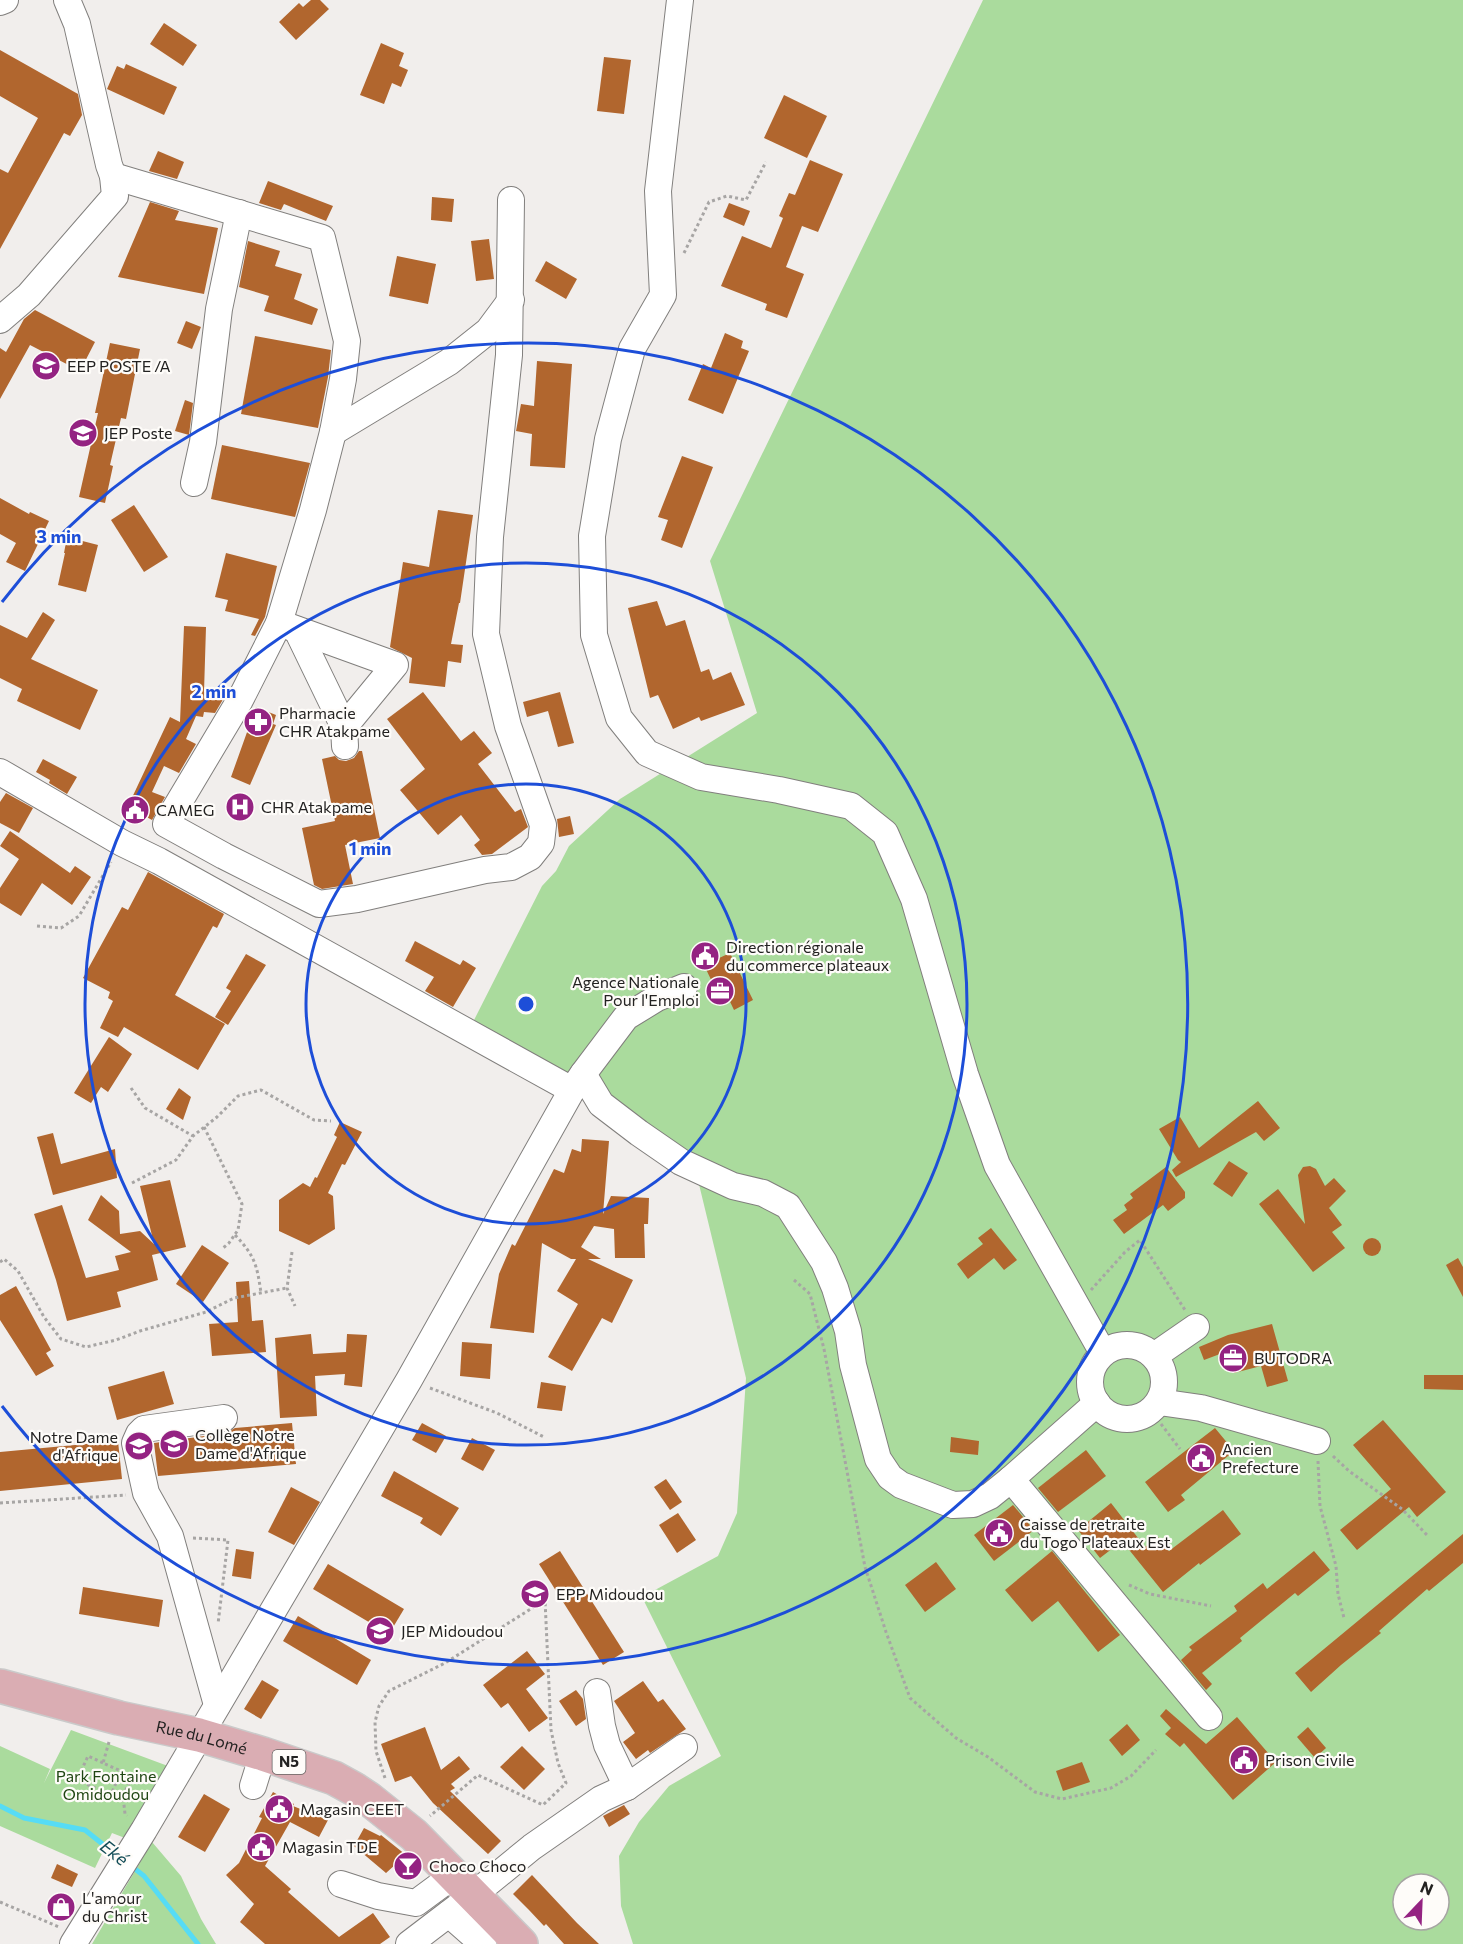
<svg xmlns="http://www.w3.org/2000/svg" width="1463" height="1944" font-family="Commissioner,sans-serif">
<rect width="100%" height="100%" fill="#f1eeec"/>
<g fill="#aadb9d" fill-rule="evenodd">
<path d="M983 0H1463V1944H633L621 1906 619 1856 639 1822 669 1786 721 1756 642 1597 718 1556 737 1513 746 1378 696 1172 648 1126 471 1026 542 886 556 871 569 846 620 799 757 713 710 561ZM1403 1884H1439V1920H1403Z"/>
<polygon points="71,1730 168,1766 125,1838 112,1833 95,1868 0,1826 0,1746 50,1769 44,1783"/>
<polygon points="152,1842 181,1876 201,1919 216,1944 92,1944"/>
</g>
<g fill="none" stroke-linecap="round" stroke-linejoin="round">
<g stroke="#56dcf5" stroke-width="5">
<polyline points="0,1806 24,1818 85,1830 120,1858"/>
<polyline points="130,1865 144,1876 198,1944"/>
</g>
</g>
<g fill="#b1662e">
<polygon points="311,0 320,0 329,9 296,40 279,22 299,3 303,7"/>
<polygon points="164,23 197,45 183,66 150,44"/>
<polygon points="381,43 404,53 399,66 408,70 401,87 392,83 384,104 360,95"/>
<polygon points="0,50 78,94 82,115 70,136 64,133 0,249 0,169 8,173 38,118 0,96"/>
<polygon points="604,57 631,60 624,114 597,111"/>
<polygon points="126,64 177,87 164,115 107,89 117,66 124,69"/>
<polygon points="784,95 827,116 807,158 764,138"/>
<polygon points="158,151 184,162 177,179 149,171"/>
<polygon points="810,160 843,174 818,232 802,226 786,267 804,274 787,318 765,310 767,304 721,286 742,236 771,248 783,218 779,216 789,193 795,195"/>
<polygon points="268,181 333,206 326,221 284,204 281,210 259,203"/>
<polygon points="432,197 454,199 452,222 431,220"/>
<polygon points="150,202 179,211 175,220 218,228 204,294 118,277"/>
<polygon points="729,203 750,211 744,226 723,217"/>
<polygon points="489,239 494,279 476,281 471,241"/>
<polygon points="248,241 280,251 275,266 302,274 294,299 318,309 312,325 264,311 269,296 239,287"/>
<polygon points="397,256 436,264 428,304 389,296"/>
<polygon points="546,261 577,279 566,299 535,281"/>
<polygon points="35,310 95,342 80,371 30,345 0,399 0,348 6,352 24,319"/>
<polygon points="186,321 201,327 192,349 177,343"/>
<polygon points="725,333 743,341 741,348 749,351 723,414 688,400 703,364 711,368"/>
<polygon points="255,336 331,350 328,377 318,428 241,414"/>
<polygon points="110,343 140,349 126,419 121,418 110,465 113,466 105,503 79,497 98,413 95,413"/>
<polygon points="537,361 572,364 565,468 530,466 532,434 516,431 521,404 534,406"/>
<polygon points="185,400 193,403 189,435 175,431"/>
<polygon points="222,445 310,463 295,517 211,499"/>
<polygon points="682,456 713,467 682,548 661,540 668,520 658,517"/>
<polygon points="0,498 29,514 30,512 49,521 25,571 6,562 16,543 0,534"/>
<polygon points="134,505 168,557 144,572 111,520"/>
<polygon points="438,510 473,515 460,603 459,603 451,644 463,645 461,663 448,661 445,687 409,683 412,658 390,647 403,562 429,567"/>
<polygon points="67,537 98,545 86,592 58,585 65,553 64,553"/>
<polygon points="226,553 277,566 265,617 255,636 251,635 259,619 225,611 228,600 215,597"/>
<polygon points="657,601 666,626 685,620 701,672 709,669 713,680 731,672 745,705 701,721 699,717 673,729 658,695 650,698 628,608"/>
<polygon points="43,612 55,620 31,659 98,690 80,730 17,701 22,689 0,678 0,625 27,638"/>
<polygon points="184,626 206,627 204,692 225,692 225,696 215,713 204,712 203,717 196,716 186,739 196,744 179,773 164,766 152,792 165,797 152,820 130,808 132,805 129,804 170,717 180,722"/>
<polygon points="423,692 461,741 474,731 492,753 478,764 515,812 521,809 528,827 492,854 482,855 474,845 480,840 461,815 438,835 400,790 425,769 387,719"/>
<polygon points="560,692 574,743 558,747 548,711 527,717 523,702"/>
<polygon points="256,707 276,715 273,724 276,725 250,785 231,777"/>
<polygon points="359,751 362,751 380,838 345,845 353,884 322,889 314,885 302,828 335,821 322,759 335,756 339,760 346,761 354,758"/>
<polygon points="43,759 77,777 67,794 49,783 50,780 36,772"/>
<polygon points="6,793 33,808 19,833 0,823 0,802"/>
<polygon points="570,816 574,834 559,837 557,819"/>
<polygon points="10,831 70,873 75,866 91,877 72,905 42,883 21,916 0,903 0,888 19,859 0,846"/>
<polygon points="148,872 224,914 217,928 213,926 175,995 225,1024 198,1070 124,1027 118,1037 100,1028 113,1001 108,998 110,992 83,978 122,907 128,910"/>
<polygon points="415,941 460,965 463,960 476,968 453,1007 425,991 434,977 405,961"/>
<polygon points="730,953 753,1000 734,1010 722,985 715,988 704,965"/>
<polygon points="246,954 266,965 228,1025 215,1017 231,991 226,988"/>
<polygon points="109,1037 132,1054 108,1092 101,1087 91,1103 74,1093"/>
<polygon points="179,1088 191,1097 183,1120 166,1109"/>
<polygon points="1258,1101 1280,1128 1264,1141 1256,1132 1176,1177 1172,1170 1181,1162 1178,1160 1159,1129 1180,1117 1199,1148"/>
<polygon points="340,1122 362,1132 345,1165 342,1164 328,1193 333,1196 335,1229 309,1245 279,1231 279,1200 303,1183 310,1187 315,1177 317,1178 337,1137 334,1135"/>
<polygon points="53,1133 61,1164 115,1149 117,1178 53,1195 37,1137"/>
<polygon points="582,1139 609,1141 603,1214 611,1196 649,1198 648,1224 644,1224 645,1258 615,1258 614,1229 594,1226 581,1247 601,1259 588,1259 633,1280 612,1323 602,1318 572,1371 548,1357 578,1304 557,1291 576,1259 571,1259 542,1243 534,1333 490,1328 499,1274 512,1244 515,1246 554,1169 564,1173 572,1149 581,1152"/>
<polygon points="1229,1161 1248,1173 1232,1197 1213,1184"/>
<polygon points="1310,1166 1316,1169 1325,1186 1334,1178 1346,1191 1329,1208 1342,1225 1332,1232 1345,1248 1313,1272 1259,1204 1278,1189 1305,1224 1298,1175 1303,1167"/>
<polygon points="1166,1167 1185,1192 1185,1198 1168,1211 1163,1205 1124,1234 1113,1220 1127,1210 1124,1205 1133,1198 1130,1194"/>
<polygon points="170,1180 186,1247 152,1255 158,1280 117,1292 121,1307 67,1321 56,1280 34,1214 62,1205 86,1278 119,1270 115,1256 131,1252 88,1220 101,1195 119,1211 120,1234 140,1231 154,1244 140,1186"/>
<polygon points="991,1228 1017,1260 1004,1270 994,1258 968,1279 957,1264 983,1244 978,1238"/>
<circle cx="1372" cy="1247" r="9"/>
<polygon points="202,1245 229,1263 203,1302 176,1284"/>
<polygon points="1458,1258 1463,1267 1463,1297 1446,1265"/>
<polygon points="249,1281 252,1321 263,1320 266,1352 212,1356 209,1324 238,1322 236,1282"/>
<polygon points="16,1286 51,1350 46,1353 54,1366 36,1376 0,1320 0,1295"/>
<polygon points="1272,1324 1288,1381 1267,1387 1261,1366 1234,1373 1228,1351 1204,1360 1199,1347 1228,1335"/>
<polygon points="311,1334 313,1354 346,1352 347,1334 367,1335 362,1387 344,1385 345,1374 315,1376 317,1416 280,1418 275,1338"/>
<polygon points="462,1342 492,1344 490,1379 460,1376"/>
<polygon points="164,1371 174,1404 117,1420 108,1387"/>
<polygon points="1424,1375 1463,1375 1463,1390 1424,1389"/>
<polygon points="541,1382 566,1386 562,1411 537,1408"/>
<polygon points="1383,1420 1446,1492 1417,1517 1409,1507 1357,1550 1340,1530 1391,1489 1353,1445"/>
<polygon points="292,1423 296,1464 158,1476 154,1443 226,1433 235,1428"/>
<polygon points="422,1423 446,1436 436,1453 412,1440"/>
<polygon points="1215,1428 1234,1451 1181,1495 1185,1500 1168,1512 1145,1482"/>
<polygon points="951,1437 979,1441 978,1455 950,1452"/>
<polygon points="472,1438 495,1450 483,1471 461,1459"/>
<polygon points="118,1441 122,1479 0,1491 0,1452"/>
<polygon points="1086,1450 1106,1476 1058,1512 1038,1488"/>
<polygon points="394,1471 459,1508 441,1536 420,1523 423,1518 381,1496"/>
<polygon points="666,1479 682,1502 670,1510 654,1487"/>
<polygon points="291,1487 320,1502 294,1545 268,1532"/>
<polygon points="1111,1503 1145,1547 1158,1537 1169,1551 1223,1510 1241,1534 1200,1565 1199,1563 1163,1592 1122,1541 1100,1558 1078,1530"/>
<polygon points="1013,1505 1034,1530 994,1561 974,1535"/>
<polygon points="678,1513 696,1540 677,1553 659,1525"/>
<polygon points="1463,1534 1463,1563 1429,1591 1427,1589 1379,1631 1381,1633 1341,1665 1311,1692 1295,1673"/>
<polygon points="236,1549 254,1552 251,1579 232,1576"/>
<polygon points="560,1551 624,1652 603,1665 539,1564"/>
<polygon points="1052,1551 1120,1635 1098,1652 1058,1601 1032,1622 1005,1590"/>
<polygon points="1314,1551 1330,1570 1298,1596 1295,1593 1240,1638 1242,1641 1202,1673 1212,1684 1206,1690 1181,1660 1192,1650 1189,1647 1237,1611 1234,1606 1263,1583 1267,1589"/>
<polygon points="936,1562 956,1589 925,1612 905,1585"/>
<polygon points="328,1564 404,1609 389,1634 313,1589"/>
<polygon points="83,1587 163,1600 159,1627 79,1614"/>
<polygon points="298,1616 371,1660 357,1685 283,1641"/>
<polygon points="527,1651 545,1674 526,1689 548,1718 529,1732 508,1703 501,1708 483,1685"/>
<polygon points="262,1680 279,1690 261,1719 244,1709"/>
<polygon points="643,1681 658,1702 663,1699 686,1729 650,1753 648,1750 636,1759 623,1742 635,1733 614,1701"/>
<polygon points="576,1690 583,1699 586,1719 576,1726 559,1701"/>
<polygon points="1166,1709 1206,1744 1237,1717 1276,1762 1233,1800 1184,1743 1180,1747 1165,1734 1171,1728 1160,1716"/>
<polygon points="1127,1724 1140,1740 1122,1756 1109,1740"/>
<polygon points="425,1727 441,1770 459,1756 470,1769 451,1784 455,1788 450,1791 501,1841 488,1854 433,1803 411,1776 395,1782 381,1744"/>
<polygon points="1308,1727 1326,1748 1315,1758 1297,1737"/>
<polygon points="522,1746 545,1769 524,1790 500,1767"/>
<polygon points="1082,1762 1090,1782 1063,1791 1056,1771"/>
<polygon points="273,1792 294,1804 293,1806 328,1820 319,1837 290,1822 265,1866 291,1889 288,1892 339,1937 373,1913 390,1937 380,1944 265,1944 240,1922 254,1904 226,1875 239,1863 262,1818 259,1817"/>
<polygon points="204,1794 230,1809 205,1852 178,1837"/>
<polygon points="624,1805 630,1814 609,1827 603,1816"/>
<polygon points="364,1828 380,1836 381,1835 406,1855 386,1873 354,1846"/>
<polygon points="57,1864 78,1874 72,1887 51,1878"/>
<polygon points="532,1875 577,1923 599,1944 564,1944 546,1924 544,1926 529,1910 513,1894"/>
</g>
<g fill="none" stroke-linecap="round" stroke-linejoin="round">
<g stroke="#817f7d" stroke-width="28">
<g id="minor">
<polyline points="680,0 658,191 663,295 632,349 608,439 592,536 594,635 619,718 647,753 701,777 779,790 851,806 885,833 914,899 965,1074 997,1165 1103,1353"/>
<polyline points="0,2 5,0"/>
<polyline points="113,176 322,238 347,341 343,379 333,432 313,510 279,623 240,700 166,824 224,856 319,904 357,899 485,870 511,867 530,857 541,843 543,825 508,726 486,634 490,537 509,355 511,200"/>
<polyline points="0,320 29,295 115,196 113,176 109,165 77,24 67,0"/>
<polyline points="333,432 449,362 488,331 511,300"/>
<polyline points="194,483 203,442 219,309 239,213"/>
<polyline points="279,623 395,665 344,727 345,746"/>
<polyline points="297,630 344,727"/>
<polyline points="0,772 122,843 159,861 572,1090"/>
<polyline points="583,1074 626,1017 657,998 684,987"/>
<circle cx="1127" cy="1382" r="37"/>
<polyline points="1154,1356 1196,1327"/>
<polyline points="1159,1402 1201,1408 1317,1441"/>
<polyline points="1011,1479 1209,1717"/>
<polyline points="597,1692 602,1726 607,1745 627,1787"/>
<polyline points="217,1705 170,1536 146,1493 135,1443 139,1434 144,1429 224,1418"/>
<polyline points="253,1786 263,1754"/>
<polyline points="341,1884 378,1896 416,1903 454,1875"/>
<polyline points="449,1914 483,1944"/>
<polyline points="73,1944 144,1830 409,1380 572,1090 583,1074 601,1104 639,1133 681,1162 733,1186 763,1193 788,1206 824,1262 835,1288 848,1331 853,1365 878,1459 890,1477 901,1485 953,1505 973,1504 990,1496 1011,1479 1097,1403"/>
<polyline points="409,1944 472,1896 532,1847 601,1799 627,1787 684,1747"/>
</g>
</g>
<g stroke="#cacaca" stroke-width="36">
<g id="major">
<path id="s1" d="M0 1686 119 1718 199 1735 263 1754 334 1778 354 1789 369 1799 414 1835 521 1944"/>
</g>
</g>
<g stroke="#a7a5a4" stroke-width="3" stroke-dasharray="3 3" stroke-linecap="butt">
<polyline points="684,253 709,202 727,196 746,200 766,162"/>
<polyline points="37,926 61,928 79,916 111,862"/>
<polyline points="131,1088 145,1108 193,1136"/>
<polyline points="204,1127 242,1204 238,1230 229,1243 223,1248"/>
<polyline points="132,1183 176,1160 193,1136 217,1117 238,1096 261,1090 314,1120 331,1121"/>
<path d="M235 1235C255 1256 257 1265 261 1293"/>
<polyline points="292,1252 287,1288 295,1306"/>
<polyline points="0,1262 4,1259 18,1271 44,1317 61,1339 86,1347 116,1340 140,1331 206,1312 234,1298 287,1288"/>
<polyline points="794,1280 810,1294 824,1349 865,1567 886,1632 910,1698 956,1738 988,1757 1035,1792 1062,1799 1111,1788 1131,1776 1156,1750"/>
<polyline points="1091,1290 1125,1252 1140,1240 1185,1310"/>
<polyline points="430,1388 497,1413 544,1437"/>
<polyline points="1161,1424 1180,1449"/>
<polyline points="1333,1456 1349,1471 1402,1509 1427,1535"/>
<polyline points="1318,1461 1320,1506 1336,1566 1338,1594 1344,1618"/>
<polyline points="0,1503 126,1495"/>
<polyline points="193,1538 228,1540 218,1624"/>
<polyline points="1129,1585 1150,1594 1211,1606"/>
<polyline points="109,1742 103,1763 121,1771 120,1773"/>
<polyline points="103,1763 88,1756 77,1780 111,1795 120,1773 131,1779 123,1796 125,1814 127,1816"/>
<polyline points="385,1778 376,1751 375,1722 379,1706 389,1691 445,1663 545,1600 551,1730 558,1763 566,1783 543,1805 478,1775 430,1816"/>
<polyline points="0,1902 59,1927"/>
</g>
<use href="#minor" stroke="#fff" stroke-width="26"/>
<use href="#major" stroke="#daadb3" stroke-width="33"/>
</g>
<g fill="none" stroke="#1d4ed8" stroke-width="3">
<circle cx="526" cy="1004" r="220"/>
<circle cx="526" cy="1004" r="441"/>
<path d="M2 602A661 661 0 1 1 2 1406"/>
</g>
<defs>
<g id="school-disc" transform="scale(1.5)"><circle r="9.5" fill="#942382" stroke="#fefcf9"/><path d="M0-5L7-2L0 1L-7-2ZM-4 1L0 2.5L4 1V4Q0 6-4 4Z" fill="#fff"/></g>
<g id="pharmacy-disc" transform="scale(1.5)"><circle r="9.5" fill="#942382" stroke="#fefcf9"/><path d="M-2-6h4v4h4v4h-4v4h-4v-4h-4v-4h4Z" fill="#fff"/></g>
<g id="hospital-disc" transform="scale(1.5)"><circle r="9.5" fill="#942382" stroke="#fefcf9"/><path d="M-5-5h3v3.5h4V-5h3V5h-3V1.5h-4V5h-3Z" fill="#fff"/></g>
<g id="civic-disc" transform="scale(1.5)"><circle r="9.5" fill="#942382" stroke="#fefcf9"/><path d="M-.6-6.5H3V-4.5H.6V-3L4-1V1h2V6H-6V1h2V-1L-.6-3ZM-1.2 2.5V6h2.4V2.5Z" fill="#fff"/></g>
<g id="office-disc" transform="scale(1.5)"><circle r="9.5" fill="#942382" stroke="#fefcf9"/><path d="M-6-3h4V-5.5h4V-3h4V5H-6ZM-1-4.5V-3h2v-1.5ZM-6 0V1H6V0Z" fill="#fff"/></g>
<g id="bar-disc" transform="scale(1.5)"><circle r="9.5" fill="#942382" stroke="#fefcf9"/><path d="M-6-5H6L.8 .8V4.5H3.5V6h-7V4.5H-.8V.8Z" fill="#fff"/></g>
<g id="shop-disc" transform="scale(1.5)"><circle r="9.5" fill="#942382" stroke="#fefcf9"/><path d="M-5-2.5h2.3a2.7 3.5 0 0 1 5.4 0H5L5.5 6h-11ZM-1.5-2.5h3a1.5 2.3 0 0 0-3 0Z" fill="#fff"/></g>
</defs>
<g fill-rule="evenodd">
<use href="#school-disc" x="46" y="366"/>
<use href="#school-disc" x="83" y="433"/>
<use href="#pharmacy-disc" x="258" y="722"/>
<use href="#hospital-disc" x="240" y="807"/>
<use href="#civic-disc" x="135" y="810"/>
<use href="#civic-disc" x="705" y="956"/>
<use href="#office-disc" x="720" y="991"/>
<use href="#office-disc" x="1233" y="1358"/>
<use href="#school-disc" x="174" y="1444"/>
<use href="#school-disc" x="139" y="1446"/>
<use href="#civic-disc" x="1201" y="1458"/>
<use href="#civic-disc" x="999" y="1533"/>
<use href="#school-disc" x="535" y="1594"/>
<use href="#school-disc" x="380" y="1631"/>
<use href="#civic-disc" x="1244" y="1760"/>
<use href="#civic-disc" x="279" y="1809"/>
<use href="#civic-disc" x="261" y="1847"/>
<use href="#bar-disc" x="408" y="1866"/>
<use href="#shop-disc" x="61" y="1907"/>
</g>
<g text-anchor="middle" stroke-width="4.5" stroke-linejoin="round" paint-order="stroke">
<rect fill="#fefcf9" stroke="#656362" stroke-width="1.5" x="272.5" y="1750" width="33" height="24" rx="4.5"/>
<g font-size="15" font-weight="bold" fill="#232221">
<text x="289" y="1767">N5</text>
</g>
<g font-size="16" fill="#232221" stroke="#fefcf9" text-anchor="start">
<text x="67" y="372">EEP POSTE /A</text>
<text x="104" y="439">JEP Poste</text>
<text x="279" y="719">Pharmacie<tspan x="279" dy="18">CHR Atakpame</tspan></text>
<text x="261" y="813">CHR Atakpame</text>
<text x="156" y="816">CAMEG</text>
<text x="726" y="953">Direction régionale<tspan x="726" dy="18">du commerce plateaux</tspan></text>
<text x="699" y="988" text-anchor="end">Agence Nationale<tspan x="699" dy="18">Pour l'Emploi</tspan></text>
<text x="1254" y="1364">BUTODRA</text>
<text x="195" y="1441">Collège Notre<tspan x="195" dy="18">Dame d'Afrique</tspan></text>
<text x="118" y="1443" text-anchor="end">Notre Dame<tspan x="118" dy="18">d'Afrique</tspan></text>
<text x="1222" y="1455">Ancien<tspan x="1222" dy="18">Prefecture</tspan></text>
<text x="1020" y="1530">Caisse de retraite<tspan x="1020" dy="18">du Togo Plateaux Est</tspan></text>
<text x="556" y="1600">EPP Midoudou</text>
<text x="401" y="1637">JEP Midoudou</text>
<text x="1265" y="1766">Prison Civile</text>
<text x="300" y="1815">Magasin CEET</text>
<text x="282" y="1853">Magasin TDE</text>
<text x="429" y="1872">Choco Choco</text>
<text x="82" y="1904">L'amour<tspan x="82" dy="18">du Christ</tspan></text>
</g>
<g font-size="16" fill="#232221" stroke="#fefcf9">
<text dy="6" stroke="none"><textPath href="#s1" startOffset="208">Rue du Lomé</textPath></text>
</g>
<g font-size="16" fill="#1f4512" stroke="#fefcf9">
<text x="106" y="1782">Park Fontaine<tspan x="106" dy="18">Omidoudou</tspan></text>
</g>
<g font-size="18" font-style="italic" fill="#134d58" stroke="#fefcf9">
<text transform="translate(114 1853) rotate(38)" y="6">Eké</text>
</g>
</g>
<circle cx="526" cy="1004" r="9" fill="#1d4ed8" stroke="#fefcf9" stroke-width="3"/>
<g font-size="18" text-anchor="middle" font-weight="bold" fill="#1d4ed8" stroke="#fefcf9" stroke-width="4.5" stroke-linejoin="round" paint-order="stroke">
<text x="59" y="543">3 min</text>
<text x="214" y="698">2 min</text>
<text x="370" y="855">1 min</text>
</g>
<g transform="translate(1421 1902) rotate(23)"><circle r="28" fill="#fefcf9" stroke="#a6a5a3" stroke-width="1.5"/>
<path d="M0-4.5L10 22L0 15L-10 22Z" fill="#942382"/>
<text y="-9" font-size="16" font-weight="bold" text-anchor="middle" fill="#232221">N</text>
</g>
</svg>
